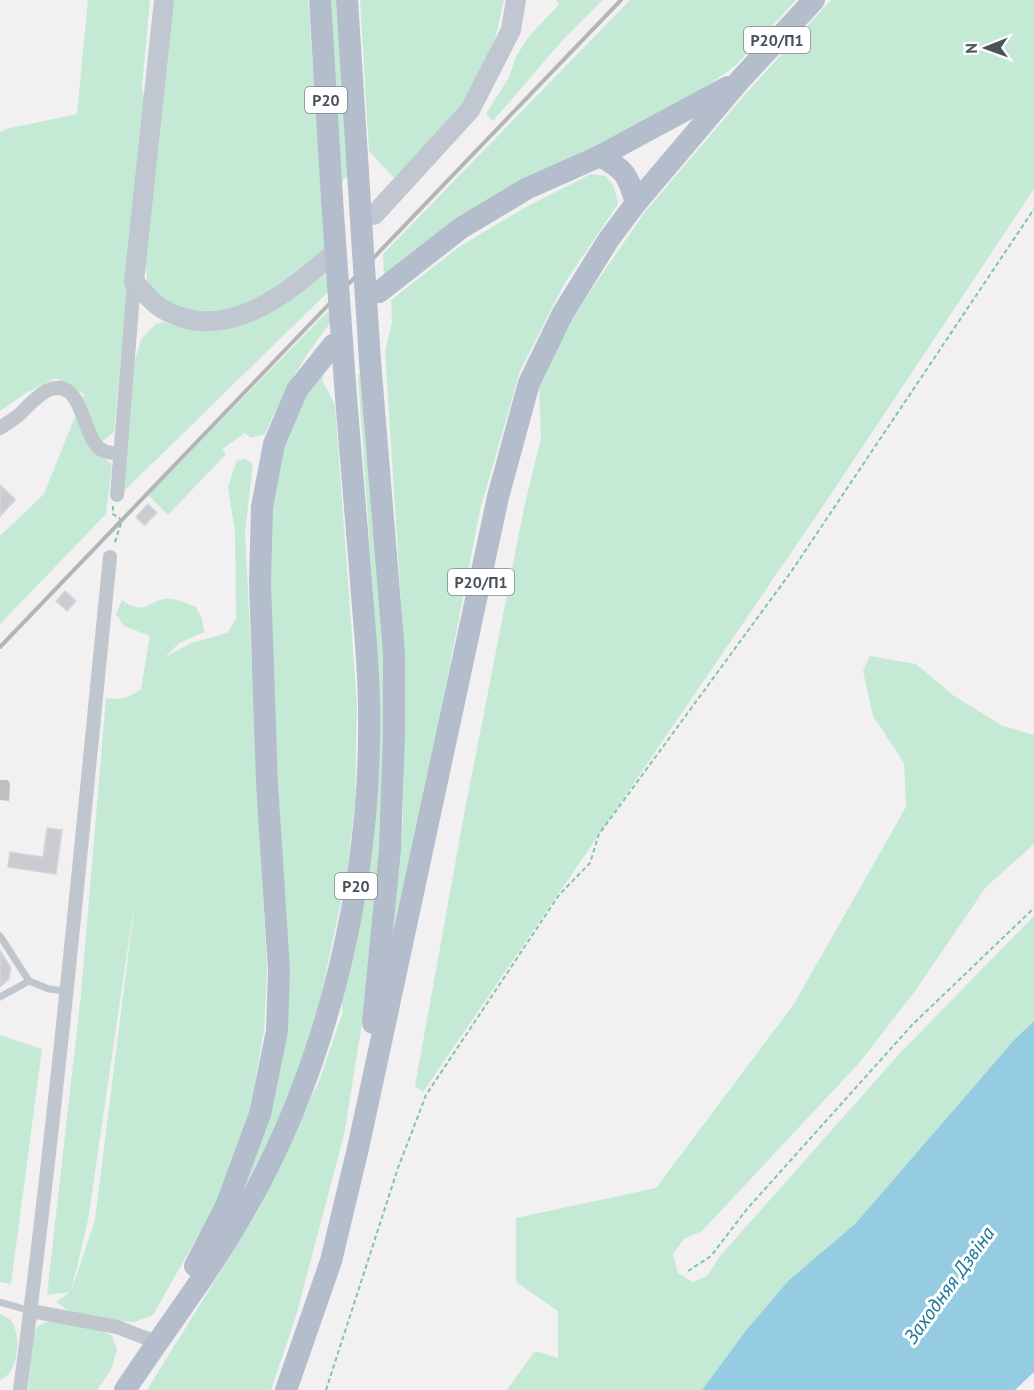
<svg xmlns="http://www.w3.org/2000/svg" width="1034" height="1390" font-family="'PT Sans',sans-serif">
<rect width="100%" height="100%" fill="#f2f0f0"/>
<g fill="#c4ead6" fill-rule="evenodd">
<polygon points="88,0 150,0 142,87 145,101 114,432 91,450 112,464 106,514 0,624 0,536 44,494 84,394 56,378 26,393 0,411 0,132 6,129 77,114"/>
<polygon points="171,0 308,0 327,256 249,305 210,314 182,312 162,301 147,280 145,256"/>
<polygon points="328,0 336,0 348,176 341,182"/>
<polygon points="360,0 504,0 493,48 459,109 396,180 369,151"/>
<polygon points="556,0 603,0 560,43 493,121 486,114 509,77 516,56 531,34 559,5"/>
<polygon points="630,0 796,0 735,66 671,112 384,277 383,254"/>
<polygon points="831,0 1034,0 1034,189 825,503 423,1092 415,1086 464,815 524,508 541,438 539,387 573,316 645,212 749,90"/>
<polygon points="591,174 606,176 614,187 618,204 564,284 520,371 480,510 388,984 403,820 404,649 385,351 392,323 391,300 459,247 526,207"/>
<polygon points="328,272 329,291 123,492 134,364 141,339 156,324 163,322 177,326 207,329 256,319 297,296"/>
<path d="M330 309 331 322C302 359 284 391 265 434L251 438 245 433 222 449 226 454 168 515 148 495Z"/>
<polygon points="322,369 323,382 335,405 357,704 355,801 347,873 321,996 298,1074 272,1135 231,1215 287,970 269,583 270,508 282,445 301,394"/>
<polygon points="362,371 385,668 381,833 363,1017 344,1135 296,1316 271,1390 147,1390 257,1213 319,1081 343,1012 341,999 378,667 358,375"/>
<path d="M245 459 253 464 245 532 267 971 264 1031 249 1114 216 1204 153 1315 134 1322 103 1321 72 1313 56 1302 70 1292 47 1295 81 994 106 698C121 700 129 698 141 689L150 636 124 626 116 614 122 600C148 619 149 596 172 599 180 600 189 604 196 607L202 619 204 632 179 643 164 658 191 643 227 633 236 619 235 532 228 487 237 460ZM136 892 95 1220 71 1292 88 1220Z"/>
<polygon points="870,656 916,664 954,696 1003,726 1034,735 1034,844 986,887 915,991 860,1062 702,1231 684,1239 673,1254 678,1273 693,1282 707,1276 720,1256 901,1052 1034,916 1034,1021 1014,1040 855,1224 789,1280 747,1329 702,1390 507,1390 535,1351 558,1358 558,1311 516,1282 516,1218 656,1188 794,1004 906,807 904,763 873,716 863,671"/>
<polygon points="0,1035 42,1049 11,1284 0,1282"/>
<path d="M0 1314C4 1316 9 1318 12 1322 22 1338 18 1373 0 1380Z"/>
<polygon points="48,1321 96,1328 112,1336 117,1349 111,1370 97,1390 28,1390 33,1335 37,1327"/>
</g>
<polygon fill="#96cce2" points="1034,1021 1034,1372 1015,1390 702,1390 747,1329 789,1280 855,1224 1014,1040"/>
<g fill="#0003">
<polygon points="0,495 15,501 0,517"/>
<polygon points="156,514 145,526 138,518"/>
<polygon points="0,780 8,780 10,784 9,801 0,800"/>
<polygon points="0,954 11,970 9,980 0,987"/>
</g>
<g fill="#cbccd2" stroke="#d5d6da" stroke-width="1.5">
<polygon points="0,485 15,499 0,516"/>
<polygon points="148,504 157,513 144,525 136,517"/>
<polygon points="65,591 76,601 67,611 56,601"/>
<polygon points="47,828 62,830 56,874 8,867 10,852 43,857"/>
<polygon points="0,951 11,968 9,979 0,985"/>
</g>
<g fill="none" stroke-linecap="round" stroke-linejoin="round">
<g stroke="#7fc5a8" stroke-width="2" stroke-dasharray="4.5 3" stroke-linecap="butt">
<polyline points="113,506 113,514 122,520 114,545"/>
<polyline points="688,1271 711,1256 747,1209 912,1025 1034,908"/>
<polyline points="326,1390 398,1168 426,1095 559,895 590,863 599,834 791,572 1034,209"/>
</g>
<g stroke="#c0c6cd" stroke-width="7">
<polyline points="0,936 29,981 49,989 66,991"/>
<polyline points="0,997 29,981"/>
<polyline points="0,1302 31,1311"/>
</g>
<g stroke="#c0c6cd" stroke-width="14">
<path d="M0 428C7 423 17 418 23 411 30 404 38 395 48 390 82 376 82 432 98 447 104 453 112 453 120 453"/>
<polyline points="117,495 134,282"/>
<polyline points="31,1311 117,1327 156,1342"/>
<path d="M20 1390C57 1113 82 834 110 557"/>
</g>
<g stroke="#c0c7d1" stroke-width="20">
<path d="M164 0 134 282C143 290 151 302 161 308 222 345 283 297 327 259"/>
<polyline points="374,215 470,110 511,30 516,0"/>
</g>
<g stroke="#b3bdcb" stroke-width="22">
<polyline points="320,0 332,199"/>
<polyline points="347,0 358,173"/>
<path d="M600 156C626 170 628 176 636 203"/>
<polyline points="379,292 461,228 526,189 600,156 728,87"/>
<polyline points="370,361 394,653 394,732 390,849 373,1023"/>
<polyline points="195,1266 226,1206 260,1114 277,1031 279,970 267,783 260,582 262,507 274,444 297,390 333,345"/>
<path d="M125 1390C166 1328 213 1268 249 1203 330 1058 372 875 369 709 369 667 364 624 361 581 356 516 350 450 345 384"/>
<polyline points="286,1390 331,1261 359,1144 498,497 529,383 563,313 609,239 636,203 740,80 814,0"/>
</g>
<polyline stroke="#b3b5b9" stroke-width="4" points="0,647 621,0"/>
<g stroke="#b3bdcb" stroke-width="22">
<polyline points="358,173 370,361"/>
<polyline points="332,199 345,384"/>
</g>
</g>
<g text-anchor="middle" stroke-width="6" stroke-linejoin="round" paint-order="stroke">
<g fill="#fff" stroke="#80868c" stroke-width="1.5">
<rect x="744" y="27" width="66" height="26" rx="4.5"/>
<rect x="305" y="87" width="42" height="26" rx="4.5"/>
<rect x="448" y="569" width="66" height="26" rx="4.5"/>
<rect x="335" y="873" width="42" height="26" rx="4.5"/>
</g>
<g font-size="16" font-weight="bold" fill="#4a525b">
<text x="777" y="46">Р20/П1</text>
<text x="326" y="106">Р20</text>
<text x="481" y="588">Р20/П1</text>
<text x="356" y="892">Р20</text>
</g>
<g font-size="20" font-style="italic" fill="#1c769b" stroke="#fff">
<text transform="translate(949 1285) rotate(-54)" y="7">Заходняя Дзвіна</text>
</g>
</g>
<g transform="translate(986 48) rotate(269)" stroke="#ffffff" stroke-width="4.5" paint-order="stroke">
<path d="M0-4.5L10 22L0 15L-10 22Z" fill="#4a525b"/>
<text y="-9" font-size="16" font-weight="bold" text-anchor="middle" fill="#4a525b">N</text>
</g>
</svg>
